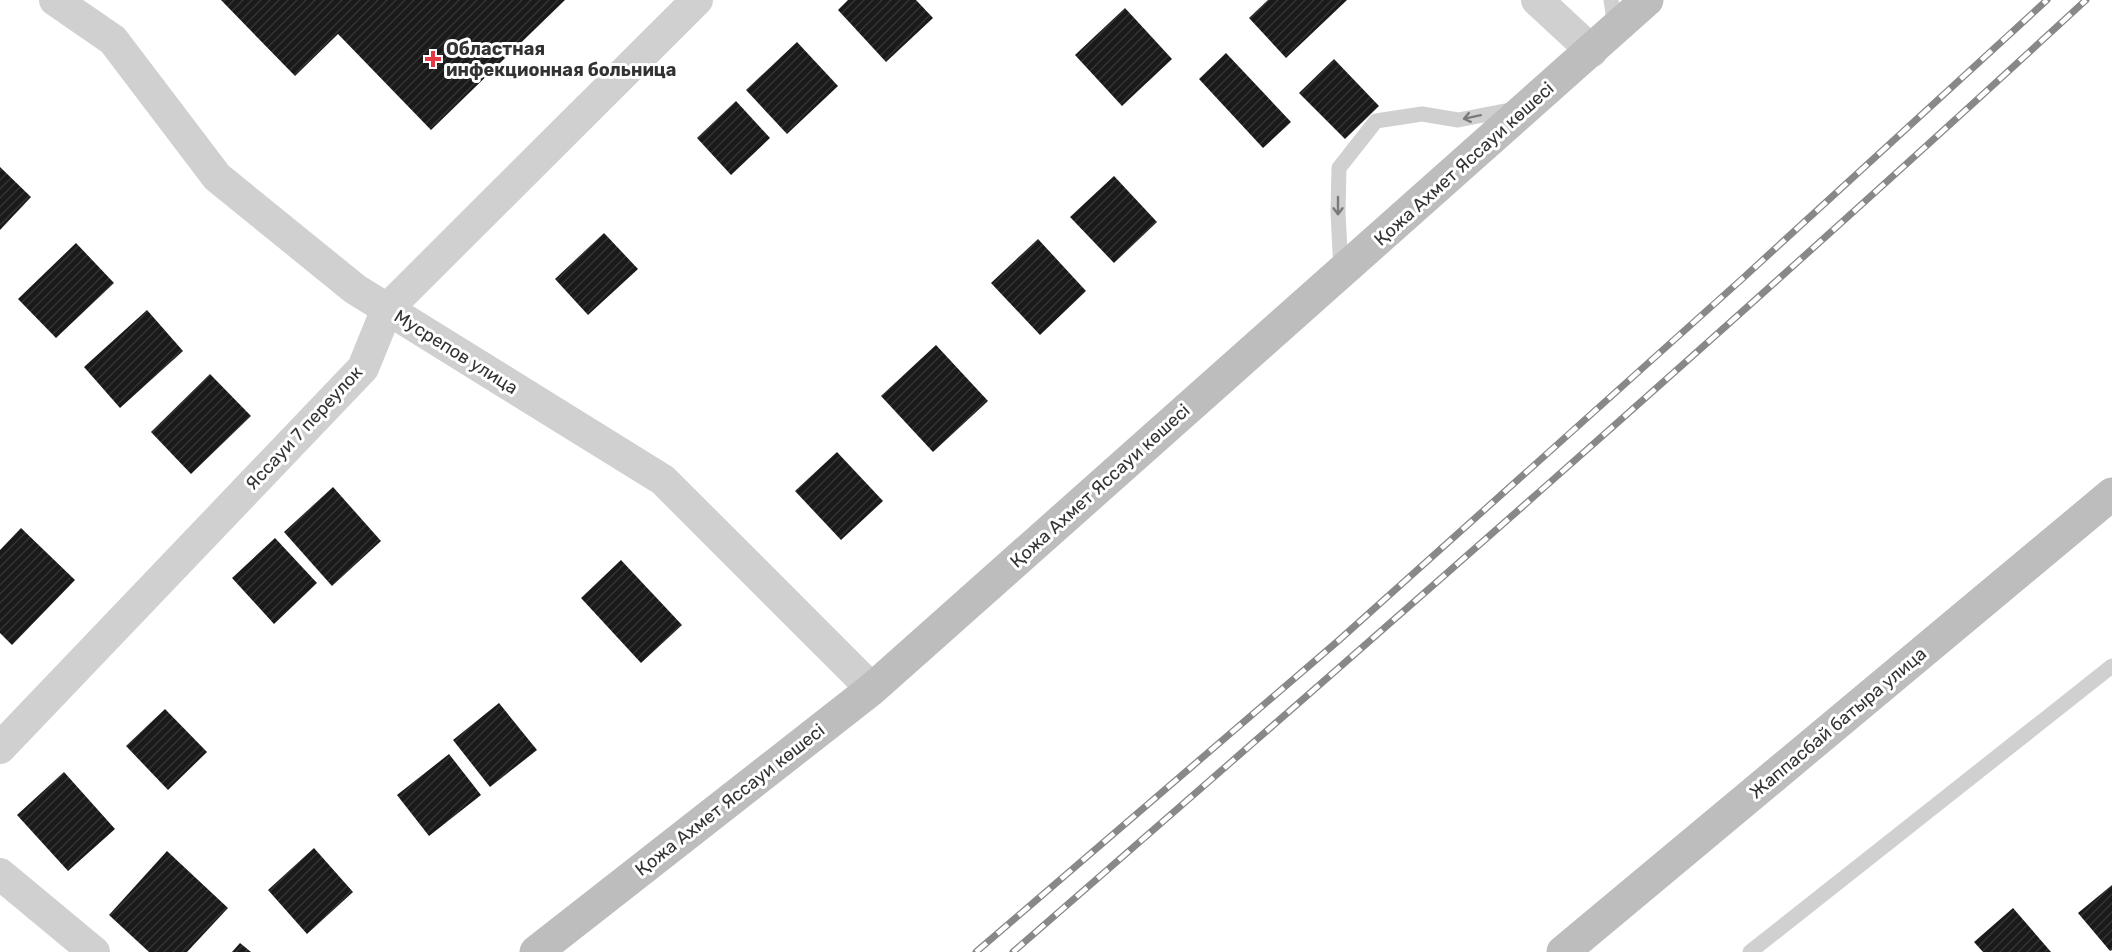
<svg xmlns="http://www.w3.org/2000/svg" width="2112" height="952" font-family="Rubik,sans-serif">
<defs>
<pattern id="building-hatch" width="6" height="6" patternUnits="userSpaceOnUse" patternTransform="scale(1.5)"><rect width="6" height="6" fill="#1a1a1a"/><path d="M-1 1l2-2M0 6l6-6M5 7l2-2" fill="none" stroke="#333"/></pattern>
</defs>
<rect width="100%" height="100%" fill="#fff"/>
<g fill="url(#building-hatch)">
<polygon points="221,0 565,0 431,130 338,34 295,76"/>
<polygon points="848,0 916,0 933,18 886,62 838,10"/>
<polygon points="1268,0 1347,0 1286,58 1249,18"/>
<polygon points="1125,8 1172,59 1122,106 1075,55"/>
<polygon points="797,42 838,86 787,134 746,90"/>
<polygon points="1226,53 1291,122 1263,148 1199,79"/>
<polygon points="1334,59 1379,106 1345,139 1299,93"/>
<polygon points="736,101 770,138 731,175 697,138"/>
<polygon points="0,167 31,197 0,230"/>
<polygon points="1114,176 1157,222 1114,263 1070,217"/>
<polygon points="604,233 638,269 588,315 555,279"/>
<polygon points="1038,239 1086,291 1040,335 991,283"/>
<polygon points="76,243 114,283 56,338 18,299"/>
<polygon points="147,310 183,351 120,408 84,367"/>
<polygon points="936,345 988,401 933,452 881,396"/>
<polygon points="210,374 251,416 191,474 151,432"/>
<polygon points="837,452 883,501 841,540 795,491"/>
<polygon points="333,487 381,541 332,586 284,532"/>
<polygon points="21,528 75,580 12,645 0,633 0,550"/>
<polygon points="275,538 317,583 274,624 232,578"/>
<polygon points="621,560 682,625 641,663 581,598"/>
<polygon points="499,703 537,750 490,787 453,740"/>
<polygon points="165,709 207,752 168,790 126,746"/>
<polygon points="449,754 481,795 429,836 397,795"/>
<polygon points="64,772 115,829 68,871 17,815"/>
<polygon points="314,848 353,892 307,934 268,890"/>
<polygon points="167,851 228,908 187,952 149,952 109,915"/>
<polygon points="2112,885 2112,950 2110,951 2078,913"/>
<polygon points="2013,908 2051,952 1983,952 1974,942"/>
<polygon points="240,943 251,952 232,952"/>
</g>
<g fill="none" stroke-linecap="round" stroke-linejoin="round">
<g stroke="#d0d0d0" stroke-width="15">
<polyline points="1611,0 1615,27"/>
<polyline points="1341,271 1338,212 1339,168 1376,121 1422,114 1458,120 1515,109"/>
<polyline points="1750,952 2112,666"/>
</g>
<g stroke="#d0d0d0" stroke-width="32">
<polyline points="55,0 113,40 217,177 355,289 663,480 872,689"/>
<polyline points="1537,0 1592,51"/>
<polyline points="0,748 363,368 387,309 697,0"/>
<polyline points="0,874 94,952"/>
</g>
<g stroke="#bdbdbd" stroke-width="33">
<polyline points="536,952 872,689 1647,0"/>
<polyline points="1563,952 2112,494"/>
</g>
<g stroke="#888" stroke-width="7">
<g id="rail">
<polyline points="976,952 1338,641 1742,279 2047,0"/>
<path d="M1013 952C1374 638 1734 324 2086 0"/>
</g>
</g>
<use href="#rail" stroke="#fff" stroke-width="4.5" stroke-dasharray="14" stroke-linecap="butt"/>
</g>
<defs><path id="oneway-shaft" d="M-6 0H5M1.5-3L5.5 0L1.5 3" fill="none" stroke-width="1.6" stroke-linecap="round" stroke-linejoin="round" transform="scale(1.5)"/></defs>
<g stroke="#7a7a7a">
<use href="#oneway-shaft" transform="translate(1472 117) rotate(168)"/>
<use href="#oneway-shaft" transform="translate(1338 206) rotate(90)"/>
</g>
<path fill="#e63946" stroke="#fff" stroke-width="2" d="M430 50h6v6h6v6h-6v6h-6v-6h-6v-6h6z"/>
<g text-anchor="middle" stroke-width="6" stroke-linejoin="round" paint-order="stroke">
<g font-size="18" font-weight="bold" fill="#333" stroke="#fff" text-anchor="start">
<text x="446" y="55">Областная<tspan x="446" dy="21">инфекционная больница</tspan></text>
</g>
<g font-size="18" fill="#333" stroke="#fff">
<text transform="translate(1464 164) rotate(-42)" y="6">Қожа Ахмет Яссауи көшесі</text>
<text transform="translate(456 352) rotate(32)" y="6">Мусрепов улица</text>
<text transform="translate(304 428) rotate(-47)" y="6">Яссауи 7 переулок</text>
<text transform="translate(1100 486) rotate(-42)" y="6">Қожа Ахмет Яссауи көшесі</text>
<text transform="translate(1838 723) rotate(-40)" y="6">Жаппасбай батыра улица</text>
<text transform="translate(730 800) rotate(-38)" y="6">Қожа Ахмет Яссауи көшесі</text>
</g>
</g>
</svg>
